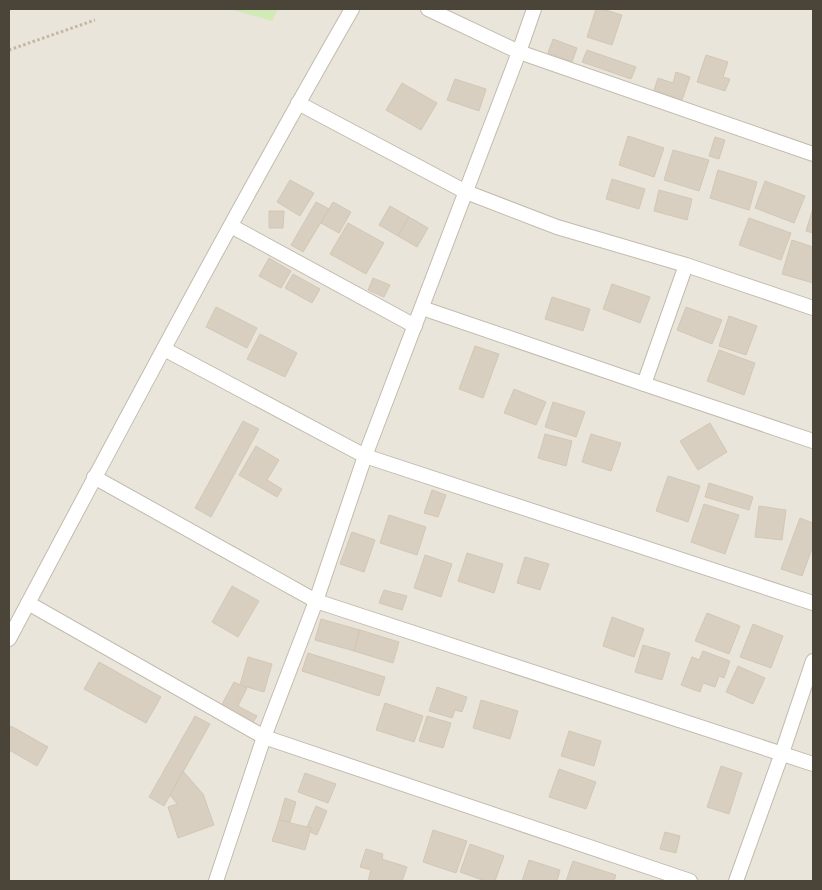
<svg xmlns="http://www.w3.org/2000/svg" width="822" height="890" font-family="Helvetica,sans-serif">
<rect width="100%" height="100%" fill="#f6f3ec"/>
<rect fill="#eae5da" x="9" y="9" width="804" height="872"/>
<polygon fill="#d2eab5" points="230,9 278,9 272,21"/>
<g fill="#d8cfc1" stroke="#d3c7b4">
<polygon points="596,9 602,9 622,15 612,45 587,37"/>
<polygon points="553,39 577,48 572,62 548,53"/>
<polygon points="587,50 636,67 631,79 582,62"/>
<polygon points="706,55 728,62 723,77 730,79 725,91 697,82"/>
<polygon points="676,72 690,77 682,100 654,90 658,78 673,83"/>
<polygon points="455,79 486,89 479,111 447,100"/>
<polygon points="402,83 437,103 421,130 386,110"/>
<polygon points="628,136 664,148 654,177 619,165"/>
<polygon points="715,137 725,140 719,159 709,156"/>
<polygon points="673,150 709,160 699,191 664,180"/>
<polygon points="718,170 757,182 749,210 710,198"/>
<polygon points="612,179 645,189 639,209 606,199"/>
<polygon points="290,180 314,193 300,216 277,202"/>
<polygon points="765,181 805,196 794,223 755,208"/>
<polygon points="659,190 692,199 687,220 654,211"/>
<polygon points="316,202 329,209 303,252 291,245"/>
<polygon points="333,202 351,212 339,233 321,223"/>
<polygon points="390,206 409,217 398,236 379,225"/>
<polygon points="813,208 813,233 806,231"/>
<polygon points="269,211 284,211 283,228 269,228"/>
<polygon points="409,217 428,228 417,247 398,236"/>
<polygon points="749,218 791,233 781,260 739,245"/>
<polygon points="348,223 384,243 366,274 330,254"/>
<polygon points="792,240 813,247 813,283 782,274"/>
<polygon points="269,258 291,271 281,288 259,276"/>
<polygon points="293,274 320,289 312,303 285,288"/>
<polygon points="373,278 390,285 384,297 368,290"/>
<polygon points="612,284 650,297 640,323 603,309"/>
<polygon points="552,297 590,309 583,331 545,319"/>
<polygon points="216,307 257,328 247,348 206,327"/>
<polygon points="686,307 722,320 712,344 677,330"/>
<polygon points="729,316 757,326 746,355 719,346"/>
<polygon points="260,334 297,353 285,377 247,359"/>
<polygon points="475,346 499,354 483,398 459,389"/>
<polygon points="719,350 755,363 744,395 707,381"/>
<polygon points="514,389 546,402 536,425 504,413"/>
<polygon points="553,402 585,412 576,437 545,427"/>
<polygon points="243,421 259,429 211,517 195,508"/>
<polygon points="710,423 727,452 698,470 680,441"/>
<polygon points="545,434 572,441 566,466 538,458"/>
<polygon points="591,434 621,443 611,471 582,462"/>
<polygon points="256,446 279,460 267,480 282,489 277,497 239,475"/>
<polygon points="668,476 700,486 688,522 656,511"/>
<polygon points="709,483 753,497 749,510 705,497"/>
<polygon points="432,490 446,495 438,517 424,513"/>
<polygon points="704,504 739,515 725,554 691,542"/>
<polygon points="759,506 786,510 782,540 755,537"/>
<polygon points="389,515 426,527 417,555 380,543"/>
<polygon points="800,518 813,523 813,546 802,576 781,569"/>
<polygon points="352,532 375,540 364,572 340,564"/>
<polygon points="467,553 503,564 494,593 458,581"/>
<polygon points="425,555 452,564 441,597 414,588"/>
<polygon points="525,557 549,564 540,590 517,583"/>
<polygon points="232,586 259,601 238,637 212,622"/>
<polygon points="384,590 407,596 402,610 379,603"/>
<polygon points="707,613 740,626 729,654 695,641"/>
<polygon points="612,617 644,629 634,657 603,646"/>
<polygon points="321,619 360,630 354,651 315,640"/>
<polygon points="753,624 783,636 771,668 740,657"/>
<polygon points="360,630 399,642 393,663 354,651"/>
<polygon points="643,645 670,653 662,680 635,672"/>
<polygon points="703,651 730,661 724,678 719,676 715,687 703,683 700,692 681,685 692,657 699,660"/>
<polygon points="308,653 385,677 379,696 302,671"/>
<polygon points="248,657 272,664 264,692 240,685"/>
<polygon points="99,662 161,697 146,723 84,689"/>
<polygon points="738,666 765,678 753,704 726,692"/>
<polygon points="234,682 247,688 238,706 257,716 252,724 221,706"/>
<polygon points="437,687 467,697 462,712 455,710 452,718 429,711"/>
<polygon points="481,700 518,711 510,739 473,728"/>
<polygon points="385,703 423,716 414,742 376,730"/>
<polygon points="195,716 210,724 164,806 149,797"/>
<polygon points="427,716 451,723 443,748 419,741"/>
<polygon points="11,726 48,747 37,766 9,750 9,730"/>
<polygon points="569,731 601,741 594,766 561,756"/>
<polygon points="721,766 742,773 729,814 707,807"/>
<polygon points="559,769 596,782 586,809 549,797"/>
<polygon points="183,771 203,794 214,825 178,838 168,807 177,804 170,795"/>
<polygon points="305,773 336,784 328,803 298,792"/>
<polygon points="285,798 296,802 290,822 279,820"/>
<polygon points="316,806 327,811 317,835 310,832 311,828 307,827"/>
<polygon points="279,820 311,828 305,850 272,841"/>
<polygon points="433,830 467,841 456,873 423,862"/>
<polygon points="665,832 680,836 676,853 660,849"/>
<polygon points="470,844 504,856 495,881 485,881 460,872"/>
<polygon points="366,849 383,854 382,859 407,867 402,881 368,881 371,870 360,867"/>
<polygon points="529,860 560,870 557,881 522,881"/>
<polygon points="573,861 616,875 614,881 566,881"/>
</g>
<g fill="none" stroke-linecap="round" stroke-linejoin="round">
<g stroke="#c2bbae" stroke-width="16">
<g id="street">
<polyline points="428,9 519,52 813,154"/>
<polyline points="298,103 466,192 557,227 686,265 813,308"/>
<polyline points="231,226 415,326"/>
<polyline points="422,308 644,384 813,441"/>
<polyline points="164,349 365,456 813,603"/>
<polyline points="644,384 686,265"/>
<polyline points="94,477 316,601 813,764"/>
<polyline points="28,603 264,737 690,881"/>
<path d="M9 639C121 428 233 216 352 9"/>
<polyline points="216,881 264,737 316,601 365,456 519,52 534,9"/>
<polyline points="736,881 782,753 813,661"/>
</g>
</g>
<polyline stroke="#c4b79f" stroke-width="3" stroke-dasharray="2.5 2.5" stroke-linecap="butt" points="9,50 95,20"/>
<use href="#street" stroke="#fff" stroke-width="14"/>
</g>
<rect width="822" height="890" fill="none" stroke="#4b4439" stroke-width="20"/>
</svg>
